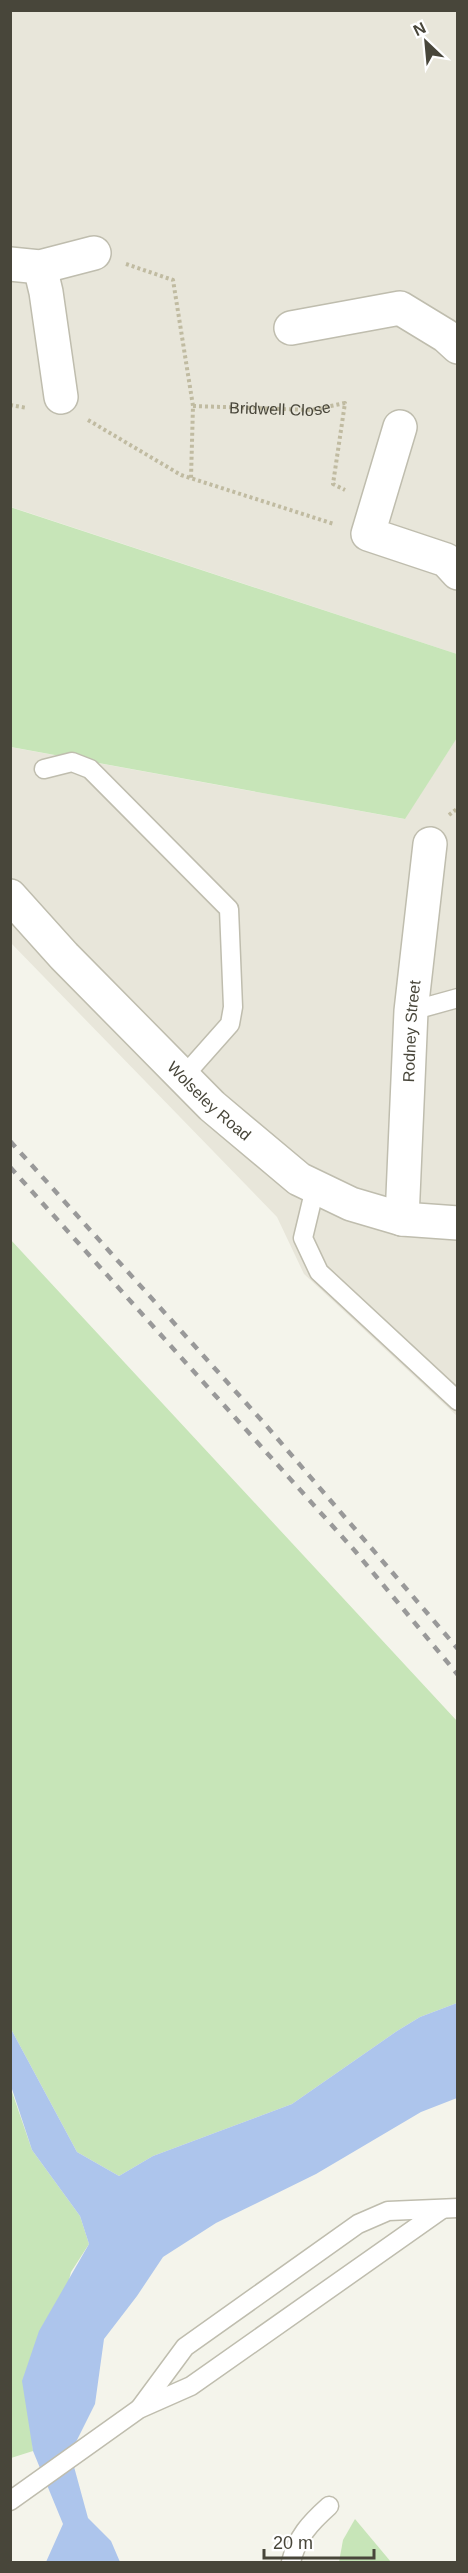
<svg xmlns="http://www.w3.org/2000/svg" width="468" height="2573" font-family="Helvetica,sans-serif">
<rect width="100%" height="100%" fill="#f4f4eb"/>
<g fill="#e8e6da">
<polygon points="11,11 457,11 457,654 11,507"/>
<polygon points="457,738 457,1416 304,1274 277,1217 11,943 10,747 404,819"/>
</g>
<g fill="#c7e5b8">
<polygon points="10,507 457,654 457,738 405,819 11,747"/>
<polygon points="10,1239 457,1721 457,2003 420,2017 397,2031 292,2104 153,2156 119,2176 77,2152 11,2029"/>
<polygon points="10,2086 32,2150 80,2216 89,2244 71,2272 31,2427 33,2451 11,2458"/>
<polygon points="355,2519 391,2562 339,2562 343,2540"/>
</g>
<polygon fill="#adc5ec" points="457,2003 457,2098 421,2112 316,2174 216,2223 163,2257 137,2296 104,2339 95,2404 76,2442 73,2463 88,2518 111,2541 120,2562 46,2562 63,2524 33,2451 22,2381 39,2331 89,2244 80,2216 32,2150 11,2086 10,2019 11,2029 77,2152 119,2176 153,2156 292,2104 397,2031 420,2017"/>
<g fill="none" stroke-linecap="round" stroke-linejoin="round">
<g stroke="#bfbdae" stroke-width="21">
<g id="service">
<polyline points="44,769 72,762 90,769 229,909 233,1007 230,1024 183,1077"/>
<polyline points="411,1011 458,998"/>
<polyline points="315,1188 303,1238 319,1272 458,1401"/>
<polyline points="140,2408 185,2347 358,2224 388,2211 458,2208"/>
<polyline points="10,2501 139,2409 191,2386 441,2210"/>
<path d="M291 2562C297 2537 310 2523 329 2506"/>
</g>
</g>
<g stroke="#bfbdae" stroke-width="36">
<g id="minor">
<polyline points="10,264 40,267 94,253"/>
<polyline points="40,267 46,292 61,397"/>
<polyline points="291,328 400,308 446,336 458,347"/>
<polyline points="400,427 368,534 446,560 458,573"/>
<path id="s2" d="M402 1219 411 1011 430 844"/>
</g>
</g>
<g stroke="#bfbdae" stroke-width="36">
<g id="tertiary">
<path id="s3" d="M10 896 64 956 212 1106 299 1179 351 1204 402 1219 458 1223"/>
</g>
</g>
<g stroke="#c0bba1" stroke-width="4" stroke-dasharray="3 3" stroke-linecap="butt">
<polyline points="126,264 173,280 193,406 191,478"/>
<polyline points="10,405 27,408"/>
<path id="s1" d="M193 406 312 410 345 403 333 484 345 490"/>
<polyline points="88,420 181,475 334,524"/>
<polyline points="449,815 458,808"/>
</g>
<use href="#service" stroke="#fff" stroke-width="18"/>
<use href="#minor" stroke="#fff" stroke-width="33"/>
<use href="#tertiary" stroke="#fff" stroke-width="33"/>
<g stroke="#999" stroke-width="4.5" stroke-dasharray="8 8" stroke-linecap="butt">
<polyline points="10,1141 264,1423 458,1649"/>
<polyline points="10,1167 355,1551 458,1675"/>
</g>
</g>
<g text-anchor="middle" stroke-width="6" stroke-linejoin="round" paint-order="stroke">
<g font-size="16" fill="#48463a" stroke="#fff">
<text dy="6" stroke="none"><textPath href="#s1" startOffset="87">Bridwell Close</textPath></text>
<text dy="6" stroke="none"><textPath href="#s2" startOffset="188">Rodney Street</textPath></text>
<text dy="6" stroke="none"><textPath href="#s3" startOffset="286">Wolseley Road</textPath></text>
</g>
</g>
<rect width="468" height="2573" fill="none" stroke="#48463a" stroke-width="24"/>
<g transform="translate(426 42) rotate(334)" stroke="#ffffff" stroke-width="4.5" paint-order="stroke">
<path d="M0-4.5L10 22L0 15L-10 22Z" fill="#48463a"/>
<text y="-9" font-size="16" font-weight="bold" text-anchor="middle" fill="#48463a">N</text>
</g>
<path d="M264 2549v9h110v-9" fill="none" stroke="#48463a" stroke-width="3"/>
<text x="273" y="2549" font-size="18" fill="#48463a" stroke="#ffffff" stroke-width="4.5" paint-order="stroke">20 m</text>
</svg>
